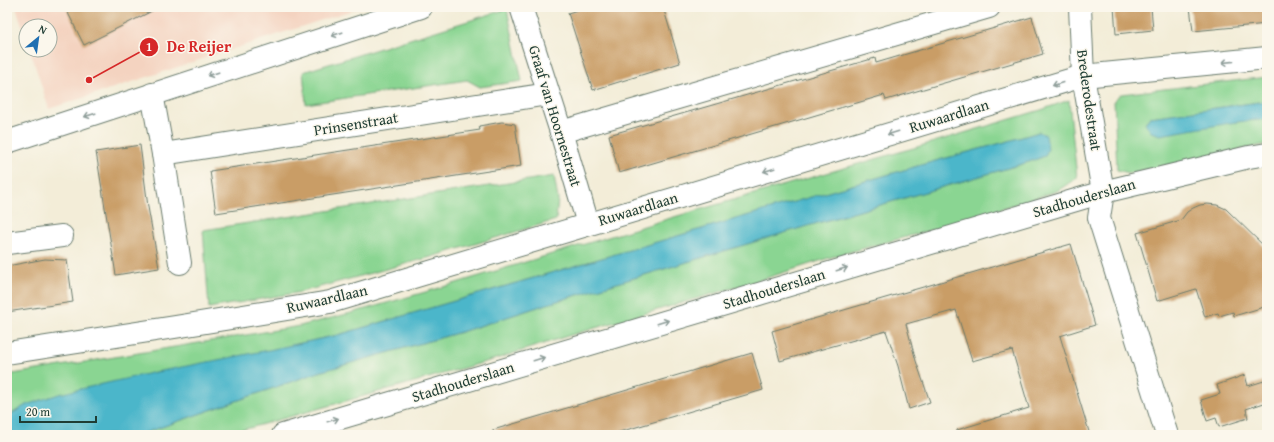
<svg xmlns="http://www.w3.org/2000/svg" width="1274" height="442" font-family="'Gentium Book Plus',serif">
<rect width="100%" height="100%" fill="#fbf7ec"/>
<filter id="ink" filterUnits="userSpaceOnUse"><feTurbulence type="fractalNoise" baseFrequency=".025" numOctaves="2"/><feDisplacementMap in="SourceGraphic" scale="8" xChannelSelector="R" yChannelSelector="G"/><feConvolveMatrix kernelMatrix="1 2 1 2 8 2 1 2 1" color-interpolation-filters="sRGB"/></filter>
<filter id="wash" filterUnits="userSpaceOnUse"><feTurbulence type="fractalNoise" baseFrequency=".012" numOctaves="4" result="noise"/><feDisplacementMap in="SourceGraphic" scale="16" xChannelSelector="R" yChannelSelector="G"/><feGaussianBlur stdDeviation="0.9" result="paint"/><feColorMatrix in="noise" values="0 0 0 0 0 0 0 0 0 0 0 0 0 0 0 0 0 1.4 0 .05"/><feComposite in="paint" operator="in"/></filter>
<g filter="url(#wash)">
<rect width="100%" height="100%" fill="#f3edd8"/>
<polygon fill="#f4d3c0" points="16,7 362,7 49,109 30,50 50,50 50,26 26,26 26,38"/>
<g fill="#8ad592" stroke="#548963">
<polygon points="507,9 522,81 480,87 467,80 306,104 303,72"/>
<polygon points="1267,77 1267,101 1150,117 1145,123 1236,122 1267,119 1267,144 1129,173 1117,170 1114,100 1121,94"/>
<polygon points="1069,100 1077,178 1057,191 939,228 835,256 754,282 571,335 496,359 253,427 223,435 139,435 319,372 461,332 544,305 804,227 1029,162 1045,156 1039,132 1009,141 921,165 338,335 26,405 7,417 7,375 300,326 355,312 443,287 674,217 917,147 1041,110"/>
<polygon points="554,176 558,199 556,220 431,257 301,292 209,308 203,230"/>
</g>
<g fill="#4cb6ca" stroke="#367a7f">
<polygon points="1267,101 1267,119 1236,122 1160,135 1151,132 1145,123 1150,117"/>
<polygon points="1039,132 1046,135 1048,149 1045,156 1029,162 804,227 544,305 461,332 319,372 139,435 7,435 8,416 26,405 59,394 151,373 269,350 338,335 921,165 1009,141"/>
</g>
<g id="blocks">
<g fill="#c99d66">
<polygon points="65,7 160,7 84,45"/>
<polygon points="587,7 663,7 680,63 593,90 568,13"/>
<polygon points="1114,7 1151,7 1153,30 1116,34"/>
<polygon points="1190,7 1267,7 1267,24 1193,31"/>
<polygon points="1032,17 1043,54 886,100 884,95 619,173 609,135 875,58 876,63"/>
<polygon points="502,122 515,124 521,166 216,213 210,171 480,130 479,126"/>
<polygon points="140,145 148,207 159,268 116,275 96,152"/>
<polygon points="1207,204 1217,205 1226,209 1267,249 1267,306 1234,316 1233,312 1219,316 1218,313 1205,317 1196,289 1157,301 1137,233 1181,220 1187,212 1193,208 1200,205"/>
<polygon points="1071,244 1095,325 1060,336 1090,435 957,435 957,430 1029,408 1012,350 972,361 956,310 906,324 916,361 930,402 909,409 898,366 886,331 780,361 772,331"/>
<polygon points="45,259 67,260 73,302 7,312 7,266"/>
<polygon points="752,353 763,390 609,435 494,435 493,430"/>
<polygon points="1245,375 1248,386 1267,380 1267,402 1246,409 1248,418 1219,427 1216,418 1207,421 1201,400 1220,394 1217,385"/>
</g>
</g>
</g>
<g filter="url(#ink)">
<use href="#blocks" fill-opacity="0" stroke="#697b6d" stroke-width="1"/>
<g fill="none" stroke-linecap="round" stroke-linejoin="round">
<g stroke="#697b6d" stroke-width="24">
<g id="minor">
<polyline points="521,7 561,132 588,224"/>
<polyline points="1080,7 1083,76 1103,192 1099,218 1167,435"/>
<polyline points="152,94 163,154 548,94"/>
<polyline points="561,132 989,7"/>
<polyline points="7,142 421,7"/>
<polyline points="163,154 180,263"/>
<polyline points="7,243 62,236"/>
<polyline points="7,353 175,327 330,302 1083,76 1267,58"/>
<polyline points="283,435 1103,192 1249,157 1267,154"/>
</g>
</g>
<use href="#minor" stroke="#fff" stroke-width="22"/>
</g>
<defs><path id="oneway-shaft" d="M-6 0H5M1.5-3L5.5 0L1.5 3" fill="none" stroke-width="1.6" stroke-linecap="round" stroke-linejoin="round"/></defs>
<g stroke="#8f9e9a">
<use href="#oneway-shaft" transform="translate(337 34) rotate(162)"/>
<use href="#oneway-shaft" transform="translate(1228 62) rotate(174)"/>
<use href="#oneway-shaft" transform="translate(213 74) rotate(162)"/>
<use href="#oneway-shaft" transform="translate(1058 84) rotate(163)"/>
<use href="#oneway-shaft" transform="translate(90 115) rotate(162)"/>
<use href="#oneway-shaft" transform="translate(893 133) rotate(163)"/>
<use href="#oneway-shaft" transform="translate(769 170) rotate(163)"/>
<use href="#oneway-shaft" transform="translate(842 269) rotate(-17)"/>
<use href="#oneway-shaft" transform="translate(663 322) rotate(-17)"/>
<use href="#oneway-shaft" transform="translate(539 359) rotate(-17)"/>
<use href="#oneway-shaft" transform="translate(333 420) rotate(-17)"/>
</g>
</g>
<g text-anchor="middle" stroke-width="3" stroke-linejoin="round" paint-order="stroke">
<g font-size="15" fill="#1f3d34" stroke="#fbf7ec">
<text transform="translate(1089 100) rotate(82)" y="5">Brederodestraat</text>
<text transform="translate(555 116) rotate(73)" y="5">Graaf van Hoornestraat</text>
<text transform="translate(949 116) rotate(-17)" y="5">Ruwaardlaan</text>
<text transform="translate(356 124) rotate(-9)" y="5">Prinsenstraat</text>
<text transform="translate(1084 198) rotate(-16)" y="5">Stadhouderslaan</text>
<text transform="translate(638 209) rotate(-17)" y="5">Ruwaardlaan</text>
<text transform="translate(774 289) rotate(-17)" y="5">Stadhouderslaan</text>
<text transform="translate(327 299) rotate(-13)" y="5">Ruwaardlaan</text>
<text transform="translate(463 382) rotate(-17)" y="5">Stadhouderslaan</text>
</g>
</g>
<path fill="none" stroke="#d62828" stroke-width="1.5" d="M89 80L149 47"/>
<g fill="#d62828" stroke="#fbf7ec" stroke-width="1.5">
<circle cx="89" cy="80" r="4"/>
<circle cx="149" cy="47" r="10"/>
</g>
<g font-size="12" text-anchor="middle" font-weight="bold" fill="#fff">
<text x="149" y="51">1</text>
</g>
<g font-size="16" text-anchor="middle" font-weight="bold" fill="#d62828" stroke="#fbf7ec" stroke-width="3" stroke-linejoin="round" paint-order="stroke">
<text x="199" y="52">De Reijer</text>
</g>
<rect width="1274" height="442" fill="none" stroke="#fbf7ec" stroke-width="24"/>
<g transform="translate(38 38) rotate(29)"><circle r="19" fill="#fbf7ec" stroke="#a3ada2"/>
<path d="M0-3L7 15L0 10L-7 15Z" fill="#1f6fb2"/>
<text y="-6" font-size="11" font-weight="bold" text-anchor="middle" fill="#1f3d34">N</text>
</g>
<path d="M20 416v6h76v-6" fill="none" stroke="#1f3d34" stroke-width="2"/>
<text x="26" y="416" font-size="12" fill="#1f3d34" stroke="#fbf7ec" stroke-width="3" paint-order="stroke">20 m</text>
</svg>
